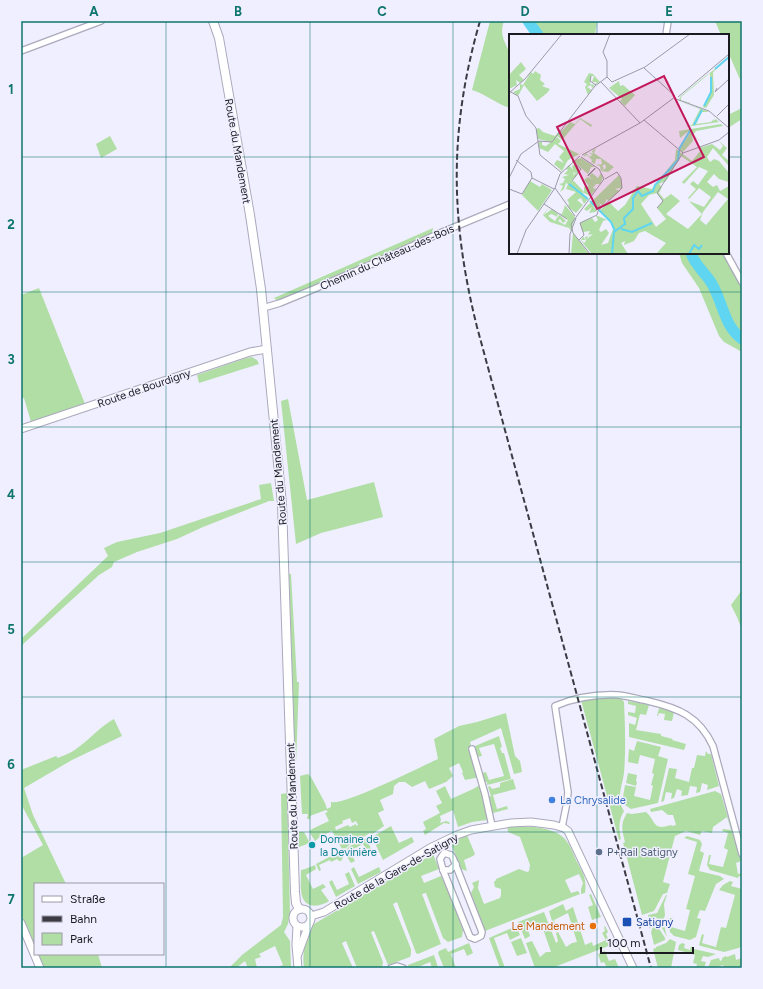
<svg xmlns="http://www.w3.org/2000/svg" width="763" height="989" font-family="Figtree,sans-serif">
<rect width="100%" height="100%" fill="#f0efff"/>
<g fill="#b0dea5" fill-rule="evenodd">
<path d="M490 21H504C498 38 508 43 510 57 512 73 510 92 510 108 496 104 486 94 472 90Z"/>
<polygon points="532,21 597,21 595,35 542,35"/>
<polygon points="715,21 742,21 742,84 728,52 728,35 721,35"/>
<polygon points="742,108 742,119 728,128 728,115"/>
<polygon points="110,136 117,149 101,158 96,144"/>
<polygon points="433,228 432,234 353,270 278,301 274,298"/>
<polygon points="679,253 723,253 742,285 742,352 724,342 719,336 699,288 682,263"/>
<polygon points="39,288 85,404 31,422 24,398 21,398 21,295"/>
<polygon points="252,357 257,360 259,364 199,383 197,375 246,358"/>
<polygon points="288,399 307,500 374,482 383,517 321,533 296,544 281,401"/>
<polygon points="271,483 274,501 269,501 203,527 177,539 137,552 114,562 112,567 99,575 21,646 21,639 108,556 104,548 117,542 160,533 261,499 259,485"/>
<polygon points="289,574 291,574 297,682 299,682 296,764 295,764"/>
<polygon points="742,590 742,630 737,617 731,605"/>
<path d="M606 698H621L624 702C625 725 626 749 624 773 623 782 619 791 620 800 620 804 622 808 624 811 618 821 619 829 621 839L619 840 581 700Z"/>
<polygon points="628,701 649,705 646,715 640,714 636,730 661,734 661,736 673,739 672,740 686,744 684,750 629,737 629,723 635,725 637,718 628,715 628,712 635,713 636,706 628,704"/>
<polygon points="659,708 674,712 672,721 664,720 665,714 659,713 658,716 657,716"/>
<path d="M506 713 515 756 520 761 522 772 514 774 501 728 470 742 472 748H467L472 752 478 777C476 778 469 779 465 780L462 773 463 772 459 763 449 768 453 776 446 782 429 789 425 781 412 787 405 782H399L394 786 393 794 380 800 384 810 378 813 384 826 371 835 370 833 348 846 345 849 344 848 342 849 332 831 321 836 315 841 309 831 314 828 329 821 325 813 328 812 326 810 310 816V819H307L308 814H302L300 776 308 774 311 777 325 803 327 809 331 807V802C344 806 420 767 438 759L434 739 459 726 477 722ZM350 818 352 823 356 821 358 825 356 826V824L350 827 348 825 336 830 335 827 343 823 342 821Z"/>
<path d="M114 719 122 736 72 760 24 788 33 815 66 884H35V948L21 915V858L43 845 21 804V799L23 798 21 794V770L56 756 58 758C65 755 73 752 80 746 92 737 101 726 114 719Z"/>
<polygon points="499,736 502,747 500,748 502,753 504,753 511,779 487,785 487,782 484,782 482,773 486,772 489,780 504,776 494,744 479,748 482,756 477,757 475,746"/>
<polygon points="637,741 661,747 658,756 668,759 658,803 631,809 625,805 623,797 625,785 636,787 634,796 650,800 653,786 651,785 654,774 652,773 655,759 640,755 638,764 628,762 629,749 634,751"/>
<polygon points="706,751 708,754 711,754 719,786 707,790 708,785 702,783 700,792 696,793 697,787 690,786 688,795 681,796 682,791 677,789 674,798 671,799 672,793 666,792 664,801 661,802 669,768 677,769 675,778 689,782 692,768 694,768 697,755 705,756"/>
<polygon points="628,773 637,775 636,781 637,782 636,786 626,783"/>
<polygon points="513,779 516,789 493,795 497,809 507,806 508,809 493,813 488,797 491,796 488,787 490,786 492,789 500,787 500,783"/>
<polygon points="445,786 451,799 473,789 478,786 481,787 485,803 487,820 472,822 458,827 453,810 440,816 441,820 440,823 446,821 449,822 450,824 444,823 425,835 423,831 426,829 423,822 440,813 436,806 442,803 436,791"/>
<path d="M715 791 721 794 741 861 736 863 738 874 742 873V877L739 876 738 878 710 870 707 865 709 855H711L709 864 723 867 728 850 724 848 728 833 722 831 723 829 731 830 727 817 713 827 712 833 702 831 700 835 686 831 675 836 663 882 670 884 667 893 663 894 654 911 642 915 623 843 625 842C622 830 620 824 627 813L632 814 646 812C657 822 652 831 671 825L672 826 676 825 673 815H668L662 810 651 812 650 809Z"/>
<polygon points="287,793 290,912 288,924 284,932 290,941 291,968 275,968 283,965 275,946 259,954 261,957 255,959 257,968 248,968 245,961 236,968 229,968 242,955 281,925 283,917 281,794"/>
<polygon points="391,826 399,843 412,837 414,842 383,860 372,837"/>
<path d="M507 826C524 826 552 826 564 838 570 844 573 853 576 860 583 873 587 878 585 893L581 894V889L583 883 579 874 565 880 571 893 578 891 580 894 485 931 471 893 474 887 472 883 479 880 478 888 484 904 500 898 501 895V889L495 887 494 882 496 880V879L519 869 527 872 529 871 530 865 520 837 508 832Z"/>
<polygon points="299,832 304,832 310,843 299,847"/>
<polygon points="467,835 475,854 473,856 464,860 467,871 461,869 451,843"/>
<polygon points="687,836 700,840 702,844 700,851 704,853 699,871 720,876 724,879 716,884 705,911 700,910 697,918 701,919 696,937 690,940 674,936 670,932 669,927 670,918 673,918 671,927 685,931 690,910 686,909 695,876 688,874 697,842 684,838"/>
<path d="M366 838 373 853 369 854 363 844 350 851 355 861 351 863C349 860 345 854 346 851 348 845 361 841 366 838Z"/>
<polygon points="342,854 344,856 341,861 339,861 337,859 331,862 330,860 319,865 321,870 319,871 316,864 329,857"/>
<path d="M433 854 439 869 421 876 424 883 441 876 450 895 452 904H453L463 930 462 937 448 942 443 938 426 893 422 894 441 944 418 954 416 953 397 902 393 904 411 949V954L410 957 388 965 374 931 371 932 383 962 382 968H357L346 941 342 943 353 968H304C302 953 305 936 314 924Z"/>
<path d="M315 865 316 869 306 875 313 889 323 884 326 887 321 890 329 901C320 907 306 909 302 896 300 888 301 878 301 870L305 869Z"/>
<polygon points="354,867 359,877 379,867 381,872 358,884 351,869"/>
<polygon points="349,872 355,886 336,897 329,882 332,880 337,890 349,884 345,874"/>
<polygon points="730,881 733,882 731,886 742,889 742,947 724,952 701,946 699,945 702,934 704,935 702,943 716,947 721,927 726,928 735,895 719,890 723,885"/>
<polygon points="591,894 601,917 592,920 588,907 593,905 589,895"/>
<polygon points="666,895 667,895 664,904 665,915 663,921 667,937 656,917 652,918 653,921 650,929 648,923 649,922 648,915 657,913"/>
<polygon points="563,904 566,911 573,907 585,945 592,942 593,946 606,940 602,933 605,931 604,927 605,926 608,932 606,934 611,945 552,968 535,968 526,943 532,941 540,957 546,952 551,952 541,923 528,930 530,936 525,939 518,922 544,912 556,943 558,941 556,933 558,932 566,947 572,943 577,942 568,913 554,920 557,930 555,931 549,911"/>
<polygon points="655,922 665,938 665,940 654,945 651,932"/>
<polygon points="511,925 517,928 520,935 510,940 507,933 494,938 505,968 500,968 489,938 512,928"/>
<polygon points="521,938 527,953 517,956 511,942"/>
<polygon points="670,939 676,942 671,968 658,968 653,949 656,948 656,947 666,943"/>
<polygon points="469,943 473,953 467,956 464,949 451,954 456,968 444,968 438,953 439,951 446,948 448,952"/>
<polygon points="682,943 685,944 684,948 690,950 691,946 694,949 716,954 708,957 703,956 701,961 706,962 704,968 696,968 697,964 693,963 695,955 678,950 679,945"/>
<polygon points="605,951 609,961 615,959 619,968 607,968 604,962 601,963 598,954"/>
<polygon points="38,954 98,954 102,968 44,968"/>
<polygon points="735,954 736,960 742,958 742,968 724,968 723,965 715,968 708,968 711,960 719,958 720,961 722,960 722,958 726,956 727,957"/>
<polygon points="434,955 438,967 432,968 430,962 416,968 409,968 408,965"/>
</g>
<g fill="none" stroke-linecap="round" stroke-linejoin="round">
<g stroke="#60d5f1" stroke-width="11">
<polyline points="528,21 538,35"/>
<path d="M691 253C695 266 706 273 712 284 723 303 724 326 742 339"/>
</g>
<g stroke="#aba9bc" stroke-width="8">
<g id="minor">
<polyline points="666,35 668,21"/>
<polyline points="21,51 101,21"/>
<polyline points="726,253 742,282"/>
<polyline points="263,308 280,303 314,289 386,258 440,233 510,204"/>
<polyline points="472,749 485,794 492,826"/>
<path d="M562 827 567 802 568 792 555 706C574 698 596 694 618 695 628 696 638 699 648 701 678 708 699 716 713 746L742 854"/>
<polygon points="444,853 451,855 453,858 482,932 481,936 475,939 470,937 443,870 440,859"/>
<polyline points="443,870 450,870 456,864"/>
<polyline points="391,968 397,966 403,968"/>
</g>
</g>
<g stroke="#aba9bc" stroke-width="9">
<g id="tertiary">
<polyline points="21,429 250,352 267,349"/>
<circle cx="302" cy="918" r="9"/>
<polyline points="311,916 324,912 430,848 457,835 471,830 511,823 531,822 554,825 564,828 568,831 633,968"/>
<polyline points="21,923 40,968"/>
<polyline points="297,926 296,945 298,968"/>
<polyline points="298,954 309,924"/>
</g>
</g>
<g stroke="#aba9bc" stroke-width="10">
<polyline id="secondary" points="213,21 219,38 250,215 261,289 282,504 295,892 296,903 299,909"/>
</g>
<use href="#minor" stroke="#fff" stroke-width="5.5"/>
<use href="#tertiary" stroke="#fff" stroke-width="7"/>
<use href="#secondary" stroke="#fff" stroke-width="8"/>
<path stroke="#3c3b44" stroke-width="2" stroke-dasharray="6 3" stroke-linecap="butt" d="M480 21C449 128 450 219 477 327L651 968"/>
</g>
<path fill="none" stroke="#0f766e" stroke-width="1" stroke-opacity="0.55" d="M166 21V968M310 21V968M453 21V968M597 21V35M21 157H510M728 157H742M597 253V968M21 292H742M21 427H742M21 562H742M21 697H742M21 832H742"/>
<circle fill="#3f7fe0" stroke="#f0efff" stroke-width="1.5" cx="552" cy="800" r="4"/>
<circle fill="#0f9aa8" stroke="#f0efff" stroke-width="1.5" cx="312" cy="845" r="4"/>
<circle fill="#5c6f8a" stroke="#f0efff" stroke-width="1.5" cx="599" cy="852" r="4"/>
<rect fill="#1a4fb4" stroke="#f0efff" stroke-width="1.5" x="622" y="917" width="10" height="10" rx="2"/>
<circle fill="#e8710a" stroke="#f0efff" stroke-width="1.5" cx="593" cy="926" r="4"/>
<g text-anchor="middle" stroke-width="3" stroke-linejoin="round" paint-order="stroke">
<g font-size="11" fill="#1b1a21" stroke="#f0efff">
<text transform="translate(238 151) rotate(80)" y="4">Route du Mandement</text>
<text transform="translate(387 257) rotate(-24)" y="4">Chemin du Château-des-Bois</text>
<text transform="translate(144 388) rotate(-19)" y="4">Route de Bourdigny</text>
<text transform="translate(278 472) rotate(-95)" y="4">Route du Mandement</text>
<text transform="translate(292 796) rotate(-92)" y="4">Route du Mandement</text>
<text transform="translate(396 871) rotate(-30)" y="4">Route de la Gare-de-Satigny</text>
</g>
<g font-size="11" fill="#366cbe" stroke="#f0efff" text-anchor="start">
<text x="560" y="804">La Chrysalide</text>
</g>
<g font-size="11" fill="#0d838f" stroke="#f0efff" text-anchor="start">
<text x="320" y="843">Domaine de<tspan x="320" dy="13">la Devinière</tspan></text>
</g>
<g font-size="11" fill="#4e5e75" stroke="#f0efff" text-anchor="start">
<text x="607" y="856">P+Rail Satigny</text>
</g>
<g font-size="11" fill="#164399" stroke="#f0efff" text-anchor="start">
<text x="636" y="926">Satigny</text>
</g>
<g font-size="11" fill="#c56008" stroke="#f0efff" text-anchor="end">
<text x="585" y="930">Le Mandement</text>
</g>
</g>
<g transform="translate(509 34)">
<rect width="220" height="220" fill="#f0efff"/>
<path d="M12 28 17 35 10 41 15 46 11 49 7 46 8 51 0 55V41ZM214 29 204 38 205 61 197 74 190 72 194 73 201 59V39L172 63V66L182 69H180L171 66 170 65 172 62 195 43ZM26 37 32 41 31 46 36 50 33 52 41 55 38 59 28 67 15 51 9 62 4 58 11 55V50L14 51 22 38 24 40ZM80 39 84 40 91 48 87 50H86L88 48H83L85 42H82L81 50 86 51 83 54 82 51 78 53 83 56 79 61 76 53 78 50 75 48ZM110 47 111 52 114 51 126 61 116 72 111 67 113 65 100 54ZM167 66 193 75 200 78H193L187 90 202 88 206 84 204 87 207 85 210 88 176 93 183 91 191 75ZM71 84 83 91 82 93 71 85 53 106 48 102 61 88 66 90ZM212 90 214 92 187 97 184 101 197 111 183 101 184 107 174 118 170 116 179 102 182 96 170 115 180 97 171 104 170 97ZM30 94 34 98 46 102 50 97 49 94 52 97 43 108 29 105 27 95ZM48 103 52 107 49 110 70 120 84 113 59 126 53 137 45 130 48 126 55 129 50 123 55 117 46 110 39 118 30 114V108L33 107V111L37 112ZM210 107 218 114 213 121 220 127V132L204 114 198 123 201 128 205 125 210 127 220 139V148L210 145 205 140 198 148 204 153 208 151 211 157 220 152V220H147L157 209 136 197 130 199 125 207 115 211 116 207 112 209 119 220H83L72 207V206L74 203H75L76 206H72L75 209 77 207 76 203 79 202 78 205 84 200 79 201 81 197 74 198 71 189 83 184 86 188 89 186 87 182H89L98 186 94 187 90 196 92 198 97 195 100 199 92 211 99 209 104 195 101 187 90 177 100 168 109 177 116 171 128 152 143 155 166 126 167 115 183 127 192 116 190 114 203 110 211 116 214 112ZM172 122 188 133 173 148 175 150 190 133 199 137 189 151 184 147 181 150 187 155 179 164 180 165 190 154 202 163 195 173 180 167 193 180 179 195 157 180 171 167 162 160 155 165 150 159 153 153 150 150 157 147ZM209 158 219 165 197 191 191 186 194 178ZM148 159 154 167 148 174 157 185 147 193 132 170 140 161ZM87 114 85 119 105 133 99 138 92 137 97 134 96 130 93 132 95 134 92 137 91 132 87 131 93 130 92 125H87L86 130 82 128 84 125 83 126 78 121 74 123 77 119 81 123 83 121 79 118 84 120 83 117ZM72 124 86 133H82L79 140 64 127ZM65 129 64 132 66 130 71 136 68 140 65 138 64 142 66 139 68 141 62 147H65L75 158V153L80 152 75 146 79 143 83 145 80 142 83 139 89 144 92 139 94 144 91 150H87L84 154 87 155 81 162 73 158 79 165 75 170 72 164 68 166 74 171 67 179 59 173 60 169 58 166 67 158 57 155 59 150 57 149 55 155 51 158 54 152 50 150 54 149 56 145 53 143 60 141 55 140 59 136 57 135 60 131 64 136 63 132ZM110 141 112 145 113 154V155H111V148V154L106 155 111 157 99 167 98 165 94 172 90 169 92 173 89 176 83 171 88 177 86 178 80 179 83 173 78 177 75 175ZM21 147 31 153 33 150 43 156 29 177 13 161ZM56 171 66 183 62 197 60 194 41 188 34 181 40 173 35 181 43 175 49 180 48 182 46 184 47 182 42 180 39 182 46 187 50 181 52 182 57 187 54 189 51 185 49 187 56 191 59 186 50 179 53 180ZM64 199 80 220H62Z" fill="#b0dea5" fill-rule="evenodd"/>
<path fill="none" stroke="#60d5f1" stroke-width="2" d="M206 35 220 23M195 72 202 58V43M185 91 193 76M170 115 182 95M60 150 79 165M81 167 102 188 106 197M112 195 123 198 143 189M103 220 105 198 116 190 115 184 124 175V164L129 157 133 162 144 157 146 151 169 126 170 116M180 220 185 211 190 215 193 211"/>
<path fill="none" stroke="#9b9aa6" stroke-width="1" d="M101 0 94 18 98 27V43L103 48M135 34 166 62M82 42 81 47 87 51M92 48 131 89M103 48 136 33 181 0M208 54 206 58 220 45M0 57 9 62 17 82 27 94 31 121 53 139M0 59 16 45 53 0M169 63 220 20M167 65 200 77 220 94M208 82 220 70M135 86 174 119M174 119 210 106 220 98M73 121 131 89 166 63M72 123 90 135 95 145 62 190 64 199 81 220M7 126 22 138 23 144M86 134V135L79 142V141ZM0 144 12 120 30 107 43 108 86 52 98 43M23 144 45 155M63 147 72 135 63 127M46 154 66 182M0 155 13 160 23 144M35 170 58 185M148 174 154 167 148 159 174 119M70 206 75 201 71 189 88 181 89 177 113 154 112 144 108 138 96 145M8 220 17 196 46 154 51 140 71 122M60 220 61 200 67 184"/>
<path fill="#c2185b" fill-opacity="0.15" stroke="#c2185b" stroke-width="2" d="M155 42 195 123 88 175 48 93Z"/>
<rect width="220" height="220" fill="none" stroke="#1b1a21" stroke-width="2"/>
</g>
<rect width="763" height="989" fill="none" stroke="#f0efff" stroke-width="44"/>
<rect x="34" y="883" width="130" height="72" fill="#f0efff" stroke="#9b9aa6"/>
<rect x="42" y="896" width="20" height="6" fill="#ffffff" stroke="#9b9aa6"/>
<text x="70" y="903" font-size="12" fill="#1b1a21">Straße</text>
<rect x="42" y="916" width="20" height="6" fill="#3c3b44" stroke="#9b9aa6"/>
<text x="70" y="923" font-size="12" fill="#1b1a21">Bahn</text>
<rect x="42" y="933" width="20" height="12" fill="#b0dea5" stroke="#9b9aa6"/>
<text x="70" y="943" font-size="12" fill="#1b1a21">Park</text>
<path d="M601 947v6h92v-6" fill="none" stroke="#1b1a21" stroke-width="2"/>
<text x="607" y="947" font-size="12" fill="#1b1a21" stroke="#f0efff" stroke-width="3" paint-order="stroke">100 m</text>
<rect x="22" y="22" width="719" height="945" fill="none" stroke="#0f766e" stroke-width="1.5"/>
<g font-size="13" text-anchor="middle" font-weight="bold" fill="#0f766e">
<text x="94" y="16">A</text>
<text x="238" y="16">B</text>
<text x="382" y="16">C</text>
<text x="525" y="16">D</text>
<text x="669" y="16">E</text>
<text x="11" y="94">1</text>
<text x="11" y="229">2</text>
<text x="11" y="364">3</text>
<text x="11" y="499">4</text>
<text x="11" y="634">5</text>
<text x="11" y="769">6</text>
<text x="11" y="904">7</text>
</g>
</svg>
